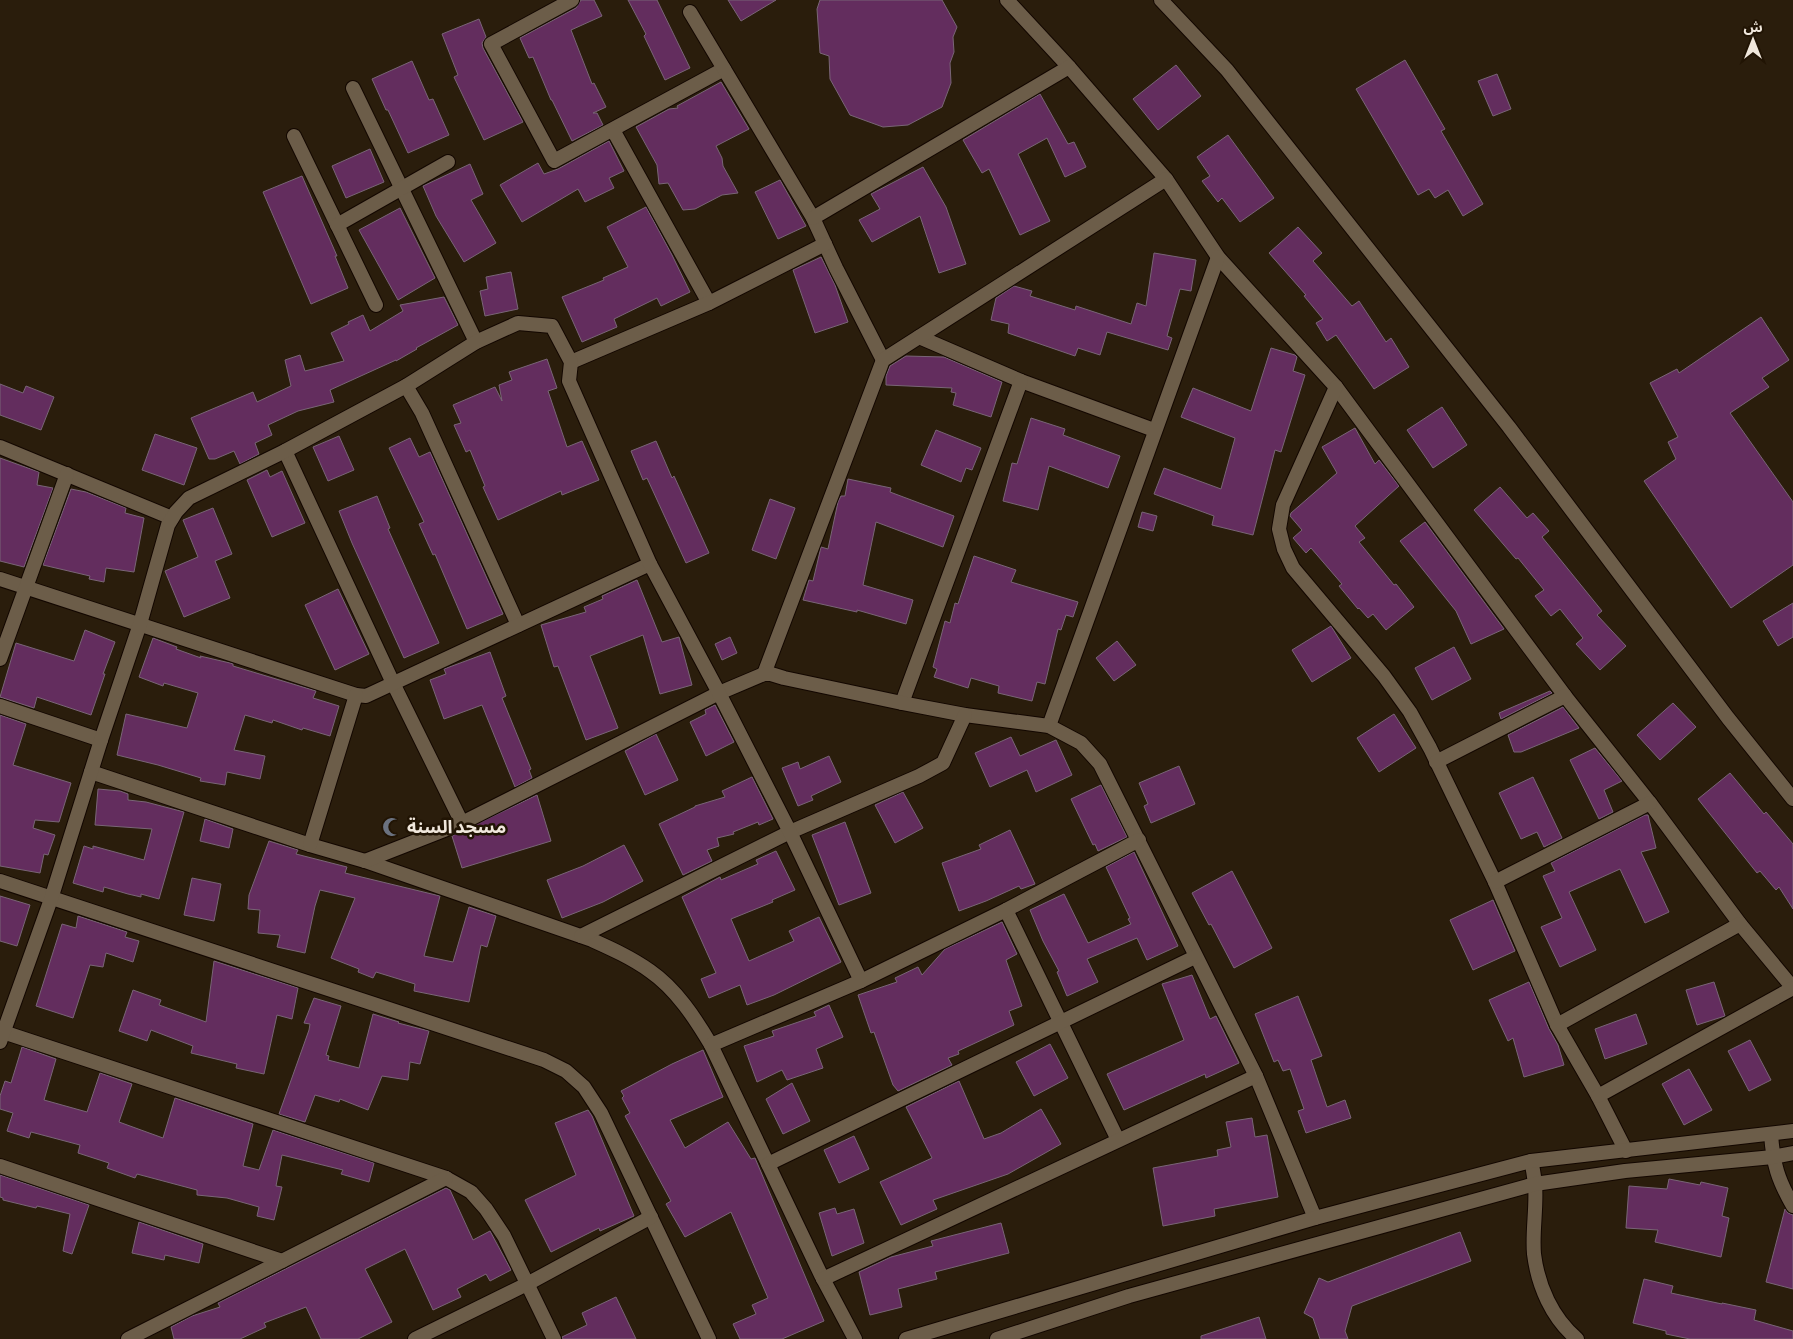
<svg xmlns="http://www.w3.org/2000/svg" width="1793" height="1339" font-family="'Alegreya Sans','Noto Sans Arabic',sans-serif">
<rect width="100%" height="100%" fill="#2a1d0c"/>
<g fill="#632d5e" stroke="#796576">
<polygon points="581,0 594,0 602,16 571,30 592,84 594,83 606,107 593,113 597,113 603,125 572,141 552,100 551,100 533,57 529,58 520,38 576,8"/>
<polygon points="628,0 657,0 690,68 665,80 644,36 646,34"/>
<polygon points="728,0 776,0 741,21"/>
<polygon points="820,0 942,0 957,27 953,37 954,52 950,63 951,83 942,107 908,125 883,127 850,115 830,79 829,56 820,53 817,9"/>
<polygon points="479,19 486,37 482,43 483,48 523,122 484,140 454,77 458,75 442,34"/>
<polygon points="1405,60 1445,129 1441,131 1483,204 1463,216 1448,190 1435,198 1429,189 1418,195 1356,89"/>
<polygon points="412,61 429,100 433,99 449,135 408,153 388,110 386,110 372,79"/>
<polygon points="1176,65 1201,96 1158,130 1133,99"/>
<polygon points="1497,74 1511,109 1493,116 1478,81"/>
<polygon points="721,82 749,129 716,146 722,158 723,166 738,193 722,195 695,209 683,210 668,183 659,184 657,165 636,127 669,109 678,108 677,106"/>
<polygon points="1040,94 1068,144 1074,142 1086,167 1065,177 1047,138 1018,154 1050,221 1020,235 989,169 982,173 963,140"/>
<polygon points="1228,135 1274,198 1240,222 1222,198 1218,202 1202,181 1210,176 1197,157"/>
<polygon points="609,141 624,171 609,178 614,188 585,202 578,189 522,222 500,185 538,163 544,174 558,169"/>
<polygon points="370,149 384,182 346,198 332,166"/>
<polygon points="470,164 483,194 471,200 496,243 464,262 436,216 423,186"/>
<polygon points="923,167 946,207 966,264 939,273 920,216 872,242 859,220 880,209 871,194"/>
<polygon points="302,176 337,256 335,256 348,288 311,304 263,192"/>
<polygon points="780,180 806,226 778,239 755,192"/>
<polygon points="646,207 672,255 690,292 661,306 657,298 614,319 617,327 582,342 562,297 604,280 603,278 628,267 607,227"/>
<polygon points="400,208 435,278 398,300 359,230"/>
<polygon points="1298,227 1322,253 1313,261 1352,306 1359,301 1386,342 1391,338 1409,367 1374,389 1336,335 1327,341 1316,323 1323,319 1304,296 1306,295 1269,253"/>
<polygon points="1154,253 1196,260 1191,291 1180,289 1167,336 1172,338 1168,350 1107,332 1100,355 1078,348 1075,356 1008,333 1009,324 991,320 996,298 1014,286 1032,291 1030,296 1075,310 1076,306 1131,324 1137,303 1146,306"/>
<polygon points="821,257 835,285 848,322 815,333 793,270"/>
<polygon points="511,272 518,309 485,316 480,291 488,289 486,277"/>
<polygon points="444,297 458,325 416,348 417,349 396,361 396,360 330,390 334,402 298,411 268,425 272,435 255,443 259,454 240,464 234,451 215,459 209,459 191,418 253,392 257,402 291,386 285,360 300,355 305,371 344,361 331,333 349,324 348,322 363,315 370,331 403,311 400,305"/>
<polygon points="1761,317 1789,360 1762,378 1769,387 1730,413 1793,502 1793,565 1731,608 1644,481 1676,459 1668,442 1678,437 1650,383 1677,369 1679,373"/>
<polygon points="1271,348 1295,355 1297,357 1293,371 1305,375 1281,452 1275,450 1253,535 1212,525 1214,516 1154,494 1164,468 1221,489 1235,438 1181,417 1193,388 1251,411"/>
<polygon points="906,356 944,357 1002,382 991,417 953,405 956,393 951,392 952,388 886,385 886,376 890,366"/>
<polygon points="547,359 557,388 548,391 567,447 582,441 599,480 562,495 561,491 498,520 483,487 485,486 470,450 466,452 454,425 461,423 453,405 495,387 502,401 499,385 512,380 509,372"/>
<polygon points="0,384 23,393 26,386 54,397 41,430 0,415"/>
<polygon points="1442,407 1467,445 1433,468 1407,430"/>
<polygon points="1031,418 1065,429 1063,435 1120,456 1108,488 1049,466 1038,510 1003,501 1012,463 1017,464"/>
<polygon points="1355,428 1375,464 1379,460 1399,486 1355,526 1365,538 1359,542 1394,585 1396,584 1414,607 1386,630 1373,614 1368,618 1359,608 1358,609 1339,586 1342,584 1311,548 1306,553 1293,538 1302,530 1290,516 1291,513 1337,473 1322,447"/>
<polygon points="936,430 981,448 972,470 966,468 961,482 921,465"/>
<polygon points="155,434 197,448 184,485 142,470"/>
<polygon points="339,436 354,470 328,481 313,447"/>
<polygon points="410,438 419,457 430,452 503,614 467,629 435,554 433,555 419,524 424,522 389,448"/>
<polygon points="656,441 672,478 674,476 709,553 686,563 647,478 643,480 631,451"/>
<polygon points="0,458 39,472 37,485 53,488 24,567 0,561"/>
<polygon points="267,470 270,477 282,471 305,523 272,537 247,480"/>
<polygon points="848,479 891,488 890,492 954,516 943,547 876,522 863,585 913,600 906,624 857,610 857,612 803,600 809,580 813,581 821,547 828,549 838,502 841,496 845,496"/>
<polygon points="1500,487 1527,518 1533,513 1549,531 1542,537 1602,611 1597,615 1626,646 1600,670 1576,644 1583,638 1560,609 1551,616 1535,596 1544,590 1518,558 1516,559 1474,510"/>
<polygon points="71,489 86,492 126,508 125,513 144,518 134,572 106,568 104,582 89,579 90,576 43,565"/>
<polygon points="377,496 390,528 388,529 439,643 404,658 352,543 339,511"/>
<polygon points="770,499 795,508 776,559 752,550"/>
<polygon points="213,508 232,554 215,561 230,598 184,617 165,571 198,557 183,520"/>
<polygon points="1142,512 1157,516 1153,531 1138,527"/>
<polygon points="1425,522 1504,629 1471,644 1456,611 1400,541"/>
<polygon points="974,556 1016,570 1011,582 1078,602 1073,617 1066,615 1061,630 1058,629 1045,684 1037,682 1032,701 998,693 999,686 971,678 968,688 934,677 937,669 933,667 945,621 950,623 955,603 958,604"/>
<polygon points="637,580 662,642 679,637 692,685 660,694 643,635 590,656 618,728 586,740 558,666 554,667 541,625 586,612 584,607 603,599 602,596"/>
<polygon points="338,589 369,654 335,670 305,605"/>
<polygon points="1793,603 1793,637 1778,646 1763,621"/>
<polygon points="1331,626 1351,658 1312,682 1292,650"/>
<polygon points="85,630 115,642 103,674 105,674 91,715 37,697 34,708 0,697 16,643 74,661"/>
<polygon points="730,637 737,653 722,660 715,644"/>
<polygon points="153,638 177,647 176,649 201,658 200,656 230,663 233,664 233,666 316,691 313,698 339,706 330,736 303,728 302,730 273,720 272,723 245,715 234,750 265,756 260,779 227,772 225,785 200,781 201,778 158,765 117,755 126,714 187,728 198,693 164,683 163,686 139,677"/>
<polygon points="1117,641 1136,665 1114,681 1096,658"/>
<polygon points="1454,647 1471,679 1432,700 1415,668"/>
<polygon points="490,652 506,696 502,698 531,769 529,770 532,778 515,787 482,705 444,719 430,680 446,674 444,669"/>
<polygon points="1550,691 1552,693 1501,719 1499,713"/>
<polygon points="1673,703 1696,727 1660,760 1637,735"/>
<polygon points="715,705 734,742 706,756 690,722 706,714 705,710"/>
<polygon points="1563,707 1579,728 1521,752 1514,752 1508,735"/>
<polygon points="1394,714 1416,748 1379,772 1357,738"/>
<polygon points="0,715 26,724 13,765 71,783 59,822 35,820 33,828 55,835 48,855 44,854 40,873 0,866"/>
<polygon points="656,734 678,780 645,795 625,751"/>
<polygon points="1011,737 1020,756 1056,740 1072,775 1036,792 1027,770 990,787 975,753"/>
<polygon points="1595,748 1622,781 1604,790 1613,812 1599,819 1570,760"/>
<polygon points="829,756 841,782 811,796 813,800 798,806 782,768 798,762 800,769"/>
<polygon points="1179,766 1195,804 1151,823 1144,806 1148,804 1139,783"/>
<polygon points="1730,773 1764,814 1766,812 1793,844 1793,909 1779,887 1776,890 1760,871 1757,873 1698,799"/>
<polygon points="752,777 773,819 759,825 758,822 733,832 734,834 717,838 719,846 707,850 712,861 683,875 659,824 695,807 695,806 725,797 722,791"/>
<polygon points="1533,777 1562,838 1544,847 1537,832 1521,839 1499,793"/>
<polygon points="1101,785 1127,837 1098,851 1095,844 1093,845 1071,799"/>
<polygon points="98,789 120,791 128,794 128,800 146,802 184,812 159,899 141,894 141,897 128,894 104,887 103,892 73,883 84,846 93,849 93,846 144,860 152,829 95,825"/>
<polygon points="903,792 923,828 895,843 875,805"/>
<polygon points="537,795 551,841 462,868 452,836"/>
<polygon points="1648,815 1656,848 1641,852 1669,912 1645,923 1620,869 1569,892 1596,950 1560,967 1541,927 1562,918 1543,876 1555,871 1551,863 1645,815"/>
<polygon points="205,819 233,829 229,848 200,841"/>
<polygon points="845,822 871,893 839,905 812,835"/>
<polygon points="1010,830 1035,884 1021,889 1019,886 986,901 959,911 942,863 981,849 979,845"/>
<polygon points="269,841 298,850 296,854 347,867 345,873 440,896 424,956 453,962 469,907 496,916 487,947 481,945 469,1002 414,991 415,984 376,972 373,978 358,972 359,969 331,958 355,898 320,890 315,906 305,953 277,947 280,935 258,933 260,910 248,909 249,895"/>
<polygon points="624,845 643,881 603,902 562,918 547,880 583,866"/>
<polygon points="776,851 795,890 772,900 773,902 731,919 749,961 794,941 789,931 819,917 841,962 774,995 747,1005 740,985 709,998 701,979 716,973 682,897 720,877 721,880 758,864 756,860"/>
<polygon points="1134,852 1178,946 1147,960 1137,938 1087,959 1098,982 1067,996 1057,972 1059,971 1043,941 1030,910 1064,894 1088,943 1131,924 1128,919 1130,918 1106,867"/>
<polygon points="1232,871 1272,948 1234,968 1211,924 1209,925 1192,893"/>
<polygon points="192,878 221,884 214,921 184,915"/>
<polygon points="0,896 30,905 17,946 0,941"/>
<polygon points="1493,900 1515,951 1473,970 1450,920"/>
<polygon points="78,916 127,932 125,937 139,941 133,962 106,953 103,967 90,965 73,1018 36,1006 62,924 76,928"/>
<polygon points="1002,922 1017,954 1006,960 1022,1006 1009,1011 1014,1025 958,1051 959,1054 948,1058 952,1065 898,1091 893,1085 874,1032 871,1033 858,995 897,982 895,978 918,967 922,975 945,949"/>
<polygon points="214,961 298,988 292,1019 277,1015 264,1074 236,1068 237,1064 191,1053 193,1046 151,1030 147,1041 119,1031 133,990 161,1000 159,1005 206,1022"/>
<polygon points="1192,975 1210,1019 1216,1016 1239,1063 1206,1078 1205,1074 1124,1110 1107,1074 1184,1040 1162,984"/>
<polygon points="1529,982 1549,1029 1558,1045 1564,1065 1524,1077 1513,1038 1508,1041 1489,1000"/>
<polygon points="1714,982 1725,1016 1697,1025 1686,990"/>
<polygon points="1298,996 1322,1056 1311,1060 1327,1107 1345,1100 1351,1118 1306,1133 1298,1111 1304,1109 1290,1069 1283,1071 1278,1060 1274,1062 1255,1014"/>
<polygon points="314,998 341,1006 326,1055 329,1056 328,1060 359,1068 373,1014 399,1022 398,1023 429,1031 420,1064 410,1062 408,1080 382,1076 368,1110 340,1099 339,1102 315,1095 305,1122 279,1114 309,1030 310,1024 304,1023"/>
<polygon points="829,1005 843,1037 816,1049 823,1068 787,1080 782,1070 757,1082 744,1046 774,1036 772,1031 816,1016 814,1012"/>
<polygon points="1636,1014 1647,1044 1605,1059 1595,1029"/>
<polygon points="1750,1040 1771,1080 1749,1091 1728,1051"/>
<polygon points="1050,1044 1068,1078 1034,1096 1016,1062"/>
<polygon points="22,1047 56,1059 44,1100 87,1112 100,1073 132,1084 119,1122 163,1138 175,1098 253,1124 243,1166 259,1170 273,1130 374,1163 369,1182 341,1174 343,1170 282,1155 276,1186 282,1187 274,1220 257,1216 259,1207 227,1198 197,1195 197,1190 137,1174 135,1178 107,1168 109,1163 78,1153 80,1145 31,1132 29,1138 7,1131 13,1113 0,1109 0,1096 5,1081 11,1083"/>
<polygon points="703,1050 723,1097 670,1120 685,1148 728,1122 751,1159 755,1158 824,1321 782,1339 740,1339 733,1324 756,1314 752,1305 768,1298 731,1212 685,1237 666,1204 671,1201 625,1116 630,1113 622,1098 624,1096 621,1091 672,1064"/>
<polygon points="1689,1069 1712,1110 1684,1125 1662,1084"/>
<polygon points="959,1081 984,1139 1001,1133 1041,1109 1061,1144 1008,1174 933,1200 937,1209 901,1225 880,1182 932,1158 906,1107"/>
<polygon points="792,1083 810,1121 783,1134 766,1099"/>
<polygon points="588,1110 592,1116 634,1216 600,1231 599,1228 551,1252 525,1200 576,1175 555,1123"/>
<polygon points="1252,1118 1255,1137 1267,1135 1278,1197 1214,1209 1215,1216 1163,1226 1153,1168 1218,1156 1217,1150 1231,1147 1226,1122"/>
<polygon points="854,1136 869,1169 839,1183 824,1150"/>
<polygon points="0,1175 89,1205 72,1254 63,1251 70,1214 37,1206 36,1208 3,1200 3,1198 0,1197"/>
<polygon points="1669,1179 1700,1185 1701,1182 1728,1188 1722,1216 1729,1218 1721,1257 1655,1242 1658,1230 1626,1228 1629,1186 1667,1189"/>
<polygon points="446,1188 450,1190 473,1240 490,1231 511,1270 490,1281 486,1274 457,1289 461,1297 433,1310 405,1249 365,1269 392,1322 358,1339 321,1339 306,1307 264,1323 266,1327 240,1339 174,1339 171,1327 192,1316 220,1307 218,1303"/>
<polygon points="835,1208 837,1214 854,1209 864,1243 832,1256 819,1213"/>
<polygon points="1785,1209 1788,1213 1793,1215 1793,1289 1766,1282"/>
<polygon points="139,1222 203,1244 199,1263 165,1255 164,1260 132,1253"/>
<polygon points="1001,1223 1009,1253 935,1272 937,1279 898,1289 902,1307 870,1315 859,1272 891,1257 933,1246 931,1241"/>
<polygon points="1460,1232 1471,1261 1352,1306 1345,1331 1348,1339 1320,1339 1313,1318 1304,1313 1319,1278 1328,1282"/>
<polygon points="1644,1279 1673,1286 1671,1293 1722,1304 1722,1303 1756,1310 1754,1320 1793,1331 1793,1339 1690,1339 1666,1334 1666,1331 1633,1323"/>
<polygon points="616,1297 636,1339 563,1339 562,1337 587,1325 582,1313"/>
<polygon points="1259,1317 1266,1339 1201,1339 1201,1336"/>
</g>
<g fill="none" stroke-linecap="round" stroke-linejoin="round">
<g stroke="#130700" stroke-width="16">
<g id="minor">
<polyline points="572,0 491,44 554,161 724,69"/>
<polyline points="1007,0 1069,67"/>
<polyline points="690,12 813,218 836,268 883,360"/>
<polyline points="353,88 476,342"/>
<polyline points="613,130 709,303"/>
<polyline points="294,136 376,305"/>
<polyline points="813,218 1069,67 1166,179 1218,257 1336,387 1565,696 1650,803 1740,924 1793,988"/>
<polyline points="337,225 448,162"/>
<polyline points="919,337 1021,381 1154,430"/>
<polyline points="571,362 709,303 825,244"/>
<polyline points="406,386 422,413 518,625"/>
<polyline points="1336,387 1283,505 1279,529 1284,549 1293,568 1384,676 1410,712 1430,748 1495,882 1557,1025 1598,1096 1626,1151"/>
<polyline points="0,447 172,518"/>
<polyline points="285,451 393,683 462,823"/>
<polyline points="0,579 356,695 366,696 650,564"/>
<polyline points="0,659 67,474"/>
<polyline points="764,674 883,360 1166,179"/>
<polyline points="902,703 1021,381"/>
<polyline points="0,706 101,740"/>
<polyline points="1049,726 1218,257"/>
<polyline points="1436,762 1565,696"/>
<path d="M91 772 310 845 365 861 592 940C612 949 632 958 650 971 676 989 695 1018 711 1045L821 1275 855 1339"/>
<polyline points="310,845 356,695"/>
<polyline points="365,861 462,823 719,693 764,674 771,674 784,678 902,703 965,715 1049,726 1081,743 1100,764 1256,1076 1315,1218"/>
<polyline points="0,881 544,1060 566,1071 584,1087 601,1113 709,1339"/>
<polyline points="1495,882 1650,803"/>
<polyline points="1006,910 1118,1140"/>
<polyline points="581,936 790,832 919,776 943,763 965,715"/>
<polyline points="1557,1025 1740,924"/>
<polyline points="3,1032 446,1178 471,1192 486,1209 504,1236 554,1339"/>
<polyline points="0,1042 51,899 101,740 140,624 168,525 176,512 189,498 285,451 406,386 476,342 518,323 552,326 571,362 569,381 650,564 719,693 790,832 861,981"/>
<polyline points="711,1045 861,981 1006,910 1139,840"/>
<polyline points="1598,1096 1793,988"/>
<path d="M1771 1134C1773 1164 1778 1180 1793 1206"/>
<path d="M1531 1161C1533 1168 1534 1176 1535 1184 1537 1207 1532 1231 1534 1254 1538 1286 1552 1318 1577 1339"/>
<polyline points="768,1164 1195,957"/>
<polyline points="0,1166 282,1261"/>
<polyline points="823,1279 1256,1076"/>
<polyline points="128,1339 446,1178"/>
<polyline points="415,1339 527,1284 651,1217"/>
</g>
</g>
<g stroke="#130700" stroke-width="16">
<g id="secondary">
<polyline points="1161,0 1227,70 1509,427 1728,718 1793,799"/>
<polyline points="906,1339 1315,1218 1531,1161 1793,1131"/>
<polyline points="997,1339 1129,1296 1535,1184 1625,1171 1773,1157 1793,1153"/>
</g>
</g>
<use href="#minor" stroke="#6c5d49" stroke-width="14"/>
<use href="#secondary" stroke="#6c5d49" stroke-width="14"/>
</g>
<defs>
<g id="mosque-bare" transform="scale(1.5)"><path d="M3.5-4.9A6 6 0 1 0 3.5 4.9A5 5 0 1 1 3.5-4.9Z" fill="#6b7280" stroke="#211404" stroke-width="2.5" paint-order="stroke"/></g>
</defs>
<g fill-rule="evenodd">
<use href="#mosque-bare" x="392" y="827"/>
</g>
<g text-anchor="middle" stroke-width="5" stroke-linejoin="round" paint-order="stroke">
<g font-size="18" font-weight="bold" fill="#f0e7dc" stroke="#211404" text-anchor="start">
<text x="407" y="833">مسجد السنة</text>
</g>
</g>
<g transform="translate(1753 40)" stroke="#211404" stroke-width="4" paint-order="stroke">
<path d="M0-4L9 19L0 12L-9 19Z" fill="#f0e7dc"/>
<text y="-8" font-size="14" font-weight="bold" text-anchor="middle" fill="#f0e7dc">ش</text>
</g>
</svg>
